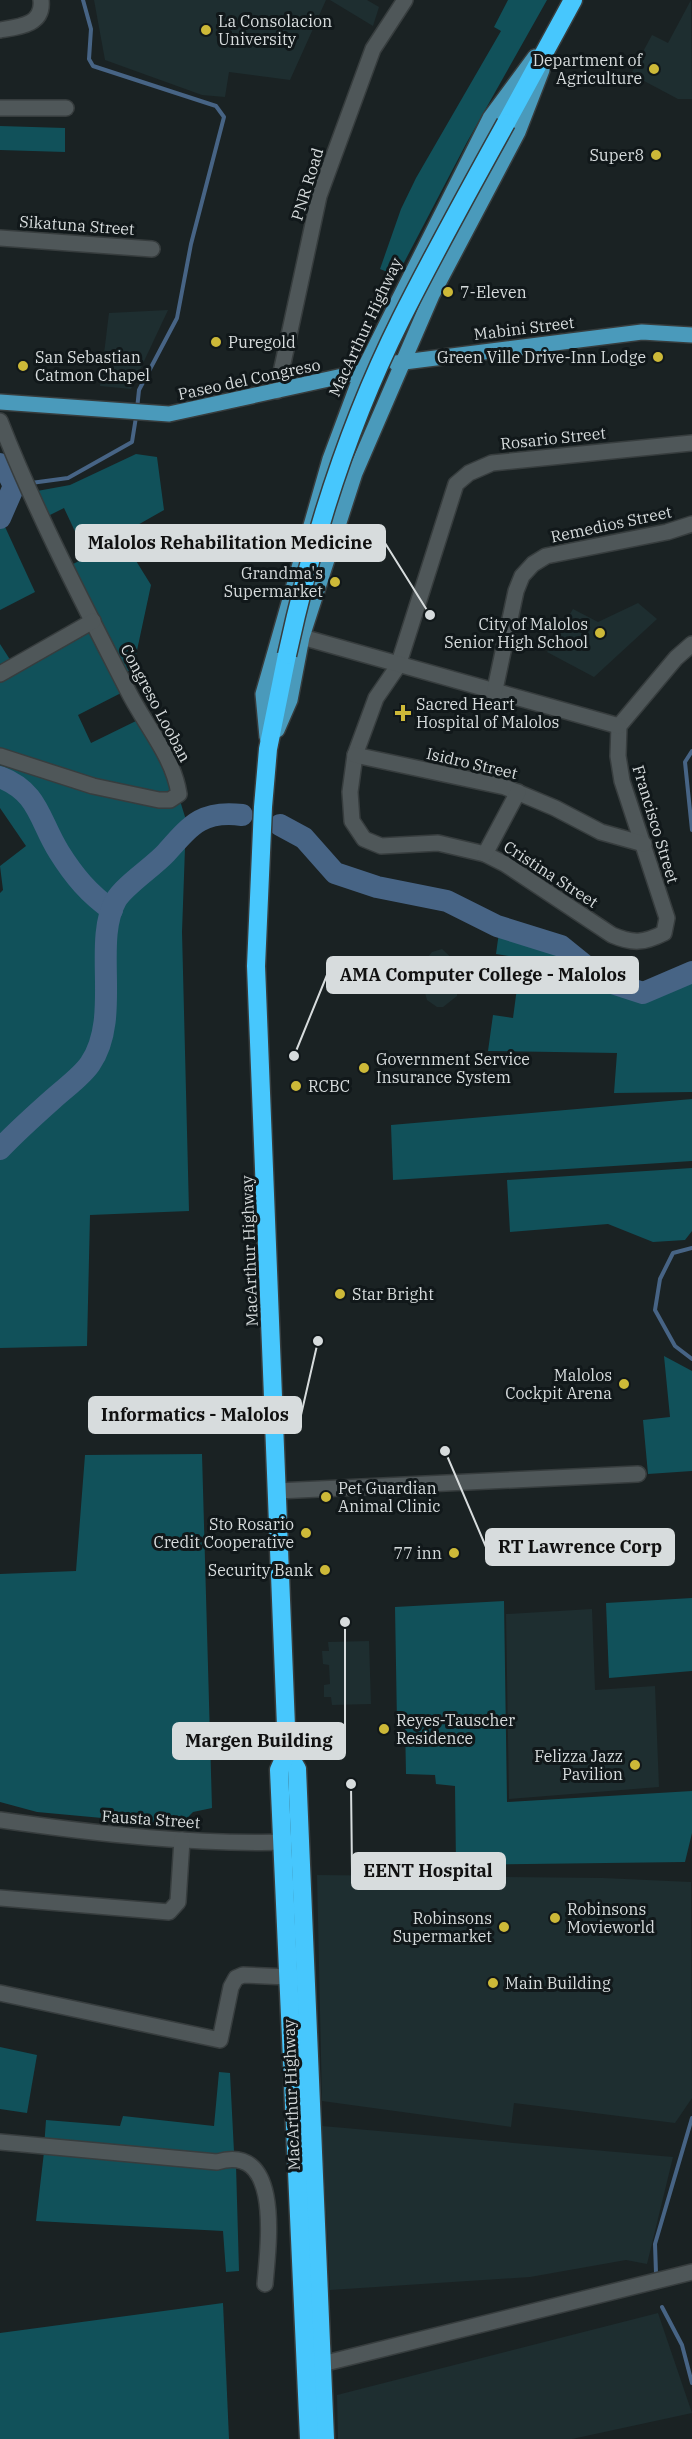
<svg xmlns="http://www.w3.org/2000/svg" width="692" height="2439" font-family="'IBM Plex Serif',serif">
<rect width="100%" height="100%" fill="#1a2223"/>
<g fill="#1e2e30">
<polygon points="94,0 326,0 290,80 229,72 225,97 202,95 105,60"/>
<polygon points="330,0 367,0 379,7 373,26"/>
<polygon points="691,0 692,99 678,99 631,74 652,35 668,43"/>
<polygon points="168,310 131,389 100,386 109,313"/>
<polygon points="638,603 657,619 594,677 547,652 573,609 598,622"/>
<polygon points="442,949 460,966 457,972 457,996 443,1007 437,1007 427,1000 421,978 428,957 432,952"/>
<polygon points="592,1609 595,1690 655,1686 659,1787 509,1799 506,1614"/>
<polygon points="369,1641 371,1704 332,1705 331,1697 324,1697 324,1685 330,1684 329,1665 323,1664 322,1651 329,1651 328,1642"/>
<polygon points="317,1875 603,1878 691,1882 692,2098 675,2123 514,2103 511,2127 322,2101"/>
<polygon points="322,2126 673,2157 647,2264 626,2260 530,2277 330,2290"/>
<polygon points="658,2313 692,2413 572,2439 338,2439 337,2395"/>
</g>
<g fill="#11515a">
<polygon points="508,0 547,0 467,142 397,276 380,269 401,209 416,178 501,31 494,27"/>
<polygon points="0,126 65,128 65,152 0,150"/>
<polygon points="136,454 157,457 164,510 120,535 151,585 133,669 120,675 69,566 87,557 64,508 46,517 37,491 70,485"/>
<polygon points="0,516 35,592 0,610"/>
<polygon points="84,631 93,633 123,692 78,715 91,743 138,720 177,791 186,820 182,932 189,1211 90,1215 87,1346 0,1348 0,893 3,890 0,866 26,846 0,808 0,644 16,669"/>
<polygon points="499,932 558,951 601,984 643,998 692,978 692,1092 614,1093 617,1053 488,1051 493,1015 513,1018 521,958 496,954"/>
<polygon points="692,1099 692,1161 393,1180 391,1125"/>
<polygon points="692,1168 692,1231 685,1240 653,1242 608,1224 510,1232 507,1180"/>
<polygon points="664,1356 692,1371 692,1471 648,1474 643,1420 670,1417"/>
<polygon points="202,1454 212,1808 193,1812 189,1816 189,1826 37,1812 0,1802 0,1574 76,1571 85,1455"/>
<polygon points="692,1598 692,1671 609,1678 606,1603"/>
<polygon points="504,1601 507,1802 692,1791 692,1833 685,1862 456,1865 455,1786 436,1784 435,1775 406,1774 405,1722 397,1723 395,1607"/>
<polygon points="0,2047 37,2055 27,2113 0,2109"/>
<polygon points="219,2072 230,2073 234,2152 218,2158 44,2148 46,2120 120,2126 123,2116 214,2126"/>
<polygon points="44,2152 236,2165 239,2271 226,2272 223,2231 36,2221"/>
<polygon points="223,2303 229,2439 0,2439 0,2333"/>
</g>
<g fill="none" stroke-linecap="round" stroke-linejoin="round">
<g stroke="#476485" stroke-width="4">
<polyline points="83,0 91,29 89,59 93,66 216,106 224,117 191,244 177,318 139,390 137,409"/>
<polyline points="31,483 68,478 132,442 136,417"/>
<polyline points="14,486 23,484"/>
<polyline points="692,751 685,762 692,830"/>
<polyline points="692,1248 673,1253 660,1279 655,1310 675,1346 692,1359"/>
<polyline points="656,2273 655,2244 692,2118"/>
<polyline points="662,2307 682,2345 692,2383"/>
</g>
<g stroke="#476485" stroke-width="22">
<polyline points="0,464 5,467 14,486 0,518"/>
<path d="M0 777C39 792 39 820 59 852 74 876 89 894 112 910"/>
<polyline points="280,825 304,838 335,873 377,887 447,901 497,926 561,946 603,980 643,993 692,972"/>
<path d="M0 1149C17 1131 35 1115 53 1099 65 1088 81 1077 90 1064 122 1018 92 942 116 900 124 886 153 867 166 853 191 825 202 810 242 815"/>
</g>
<g stroke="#373d3e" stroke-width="18">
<g id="minor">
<path d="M0 30C19 27 44 25 41 0"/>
<polyline points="0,108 66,108"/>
<polyline points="0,238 152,249"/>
<polyline points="277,391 319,196 373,49 405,0"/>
<path d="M0 421C36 513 82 601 127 689 144 724 173 755 179 794L170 800H159L93 786 0 756"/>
<path d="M692 443 492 463 469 473 456 484 398 666 376 698 355 755 350 792 352 821 364 839 381 846 438 843 485 854 505 864 612 935C633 944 644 943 664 933L667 918 622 781 618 756 619 726 676 658 692 644"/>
<polyline points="302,637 619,726"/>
<polyline points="0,674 93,621"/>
<polyline points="494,694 516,591 522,576 533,564 546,556 667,532 692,524"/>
<polyline points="355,755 505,787 555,808 601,832 644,844"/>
<polyline points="485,854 518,792"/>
<polyline points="277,1491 638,1474"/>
<path d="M0 1820C97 1834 195 1845 293 1842"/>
<polyline points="0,1898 169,1912 178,1902 182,1840"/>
<polyline points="0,1993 220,2040 231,1987 236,1978 243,1975 288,1977"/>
<path d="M0 2142 217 2162C283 2142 268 2247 265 2284"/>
<polyline points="322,2364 692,2272"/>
</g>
</g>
<g stroke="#373d3e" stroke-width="18">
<g id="major">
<polyline points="396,363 642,332 692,335"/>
<polyline points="0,402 169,414 370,370"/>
<polyline points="277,730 290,700 302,637 355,473 432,295 518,132 542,70"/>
<polyline points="267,737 263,694 330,459 362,373 490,118 535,57"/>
</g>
</g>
<g stroke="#373d3e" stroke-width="21">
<g id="highway">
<polyline points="506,123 573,0"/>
<polyline points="287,655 268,749 263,807 256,966 287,1752 297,1769 325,2439"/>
<polyline points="287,1752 279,1770 309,2439"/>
</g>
</g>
<use href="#minor" stroke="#4f5759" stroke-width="15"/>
<use href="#major" stroke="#4a9abb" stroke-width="15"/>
<use href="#highway" stroke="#47c7fd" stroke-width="18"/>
<g stroke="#373d3e" stroke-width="21" stroke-linecap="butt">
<path id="highway-bridge" d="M287 655C312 540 348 425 401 319 434 253 470 188 506 123"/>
</g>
<use href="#highway-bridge" stroke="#47c7fd" stroke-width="18"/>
</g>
<g fill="#cdb938" stroke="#11181a" stroke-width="2">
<circle cx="206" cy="30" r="6"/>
<circle cx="654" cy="69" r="6"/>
<circle cx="656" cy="155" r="6"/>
<circle cx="448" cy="292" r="6"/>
<circle cx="216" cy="342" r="6"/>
<circle cx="658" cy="357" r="6"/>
<circle cx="23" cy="366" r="6"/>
<circle cx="335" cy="582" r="6"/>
<circle cx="600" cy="633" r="6"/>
<path d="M400 704h6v6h6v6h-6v6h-6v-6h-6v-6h6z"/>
<circle cx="364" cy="1068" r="6"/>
<circle cx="296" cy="1086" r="6"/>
<circle cx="340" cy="1294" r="6"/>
<circle cx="624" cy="1384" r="6"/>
<circle cx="326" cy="1497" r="6"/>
<circle cx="306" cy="1533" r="6"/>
<circle cx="454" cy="1553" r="6"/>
<circle cx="325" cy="1570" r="6"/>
<circle cx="384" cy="1729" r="6"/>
<circle cx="635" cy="1765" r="6"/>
<circle cx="555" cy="1918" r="6"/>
<circle cx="504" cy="1927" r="6"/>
<circle cx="493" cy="1983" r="6"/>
</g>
<g text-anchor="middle" stroke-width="6" stroke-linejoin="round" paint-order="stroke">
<g font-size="16" fill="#d7dcdd" stroke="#11181a" text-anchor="start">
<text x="218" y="27">La Consolacion<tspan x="218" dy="18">University</tspan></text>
<text x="642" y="66" text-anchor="end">Department of<tspan x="642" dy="18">Agriculture</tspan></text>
<text x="644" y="161" text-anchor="end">Super8</text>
<text x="460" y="298">7-Eleven</text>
<text x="228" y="348">Puregold</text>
<text x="35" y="363">San Sebastian<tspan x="35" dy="18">Catmon Chapel</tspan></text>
<text x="646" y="363" text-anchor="end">Green Ville Drive-Inn Lodge</text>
<text x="323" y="579" text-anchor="end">Grandma's<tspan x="323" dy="18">Supermarket</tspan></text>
<text x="588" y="630" text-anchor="end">City of Malolos<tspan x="588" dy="18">Senior High School</tspan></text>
<text x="416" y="710">Sacred Heart<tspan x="416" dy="18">Hospital of Malolos</tspan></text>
<text x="376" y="1065">Government Service<tspan x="376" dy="18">Insurance System</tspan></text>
<text x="308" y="1092">RCBC</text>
<text x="352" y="1300">Star Bright</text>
<text x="612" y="1381" text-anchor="end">Malolos<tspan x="612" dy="18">Cockpit Arena</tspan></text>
<text x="338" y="1494">Pet Guardian<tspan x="338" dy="18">Animal Clinic</tspan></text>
<text x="294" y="1530" text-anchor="end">Sto Rosario<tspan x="294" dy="18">Credit Cooperative</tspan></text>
<text x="442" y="1559" text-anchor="end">77 inn</text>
<text x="313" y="1576" text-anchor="end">Security Bank</text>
<text x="396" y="1726">Reyes-Tauscher<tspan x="396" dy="18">Residence</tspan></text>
<text x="623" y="1762" text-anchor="end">Felizza Jazz<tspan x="623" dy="18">Pavilion</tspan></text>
<text x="567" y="1915">Robinsons<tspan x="567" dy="18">Movieworld</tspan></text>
<text x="492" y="1924" text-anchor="end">Robinsons<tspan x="492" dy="18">Supermarket</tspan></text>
<text x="505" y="1989">Main Building</text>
</g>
<g font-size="16" fill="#d7dcdd" stroke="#11181a">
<text transform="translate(307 184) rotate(-73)" y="6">PNR Road</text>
<text transform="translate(77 225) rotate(4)" y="6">Sikatuna Street</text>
<text transform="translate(365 327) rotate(-65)" y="6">MacArthur Highway</text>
<text transform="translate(524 328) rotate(-7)" y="6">Mabini Street</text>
<text transform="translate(249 379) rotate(-12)" y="6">Paseo del Congreso</text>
<text transform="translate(553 438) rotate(-6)" y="6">Rosario Street</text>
<text transform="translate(611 524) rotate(-12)" y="6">Remedios Street</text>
<text transform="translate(156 703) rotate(62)" y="6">Congreso Looban</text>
<text transform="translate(472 763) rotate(13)" y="6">Isidro Street</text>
<text transform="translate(656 824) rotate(73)" y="6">Francisco Street</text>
<text transform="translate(551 874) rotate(33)" y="6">Cristina Street</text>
<text transform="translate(249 1251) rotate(-92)" y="6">MacArthur Highway</text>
<text transform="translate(151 1819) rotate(4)" y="6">Fausta Street</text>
<text transform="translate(291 2095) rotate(-92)" y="6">MacArthur Highway</text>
</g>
</g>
<path fill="none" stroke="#d7dcdd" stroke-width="2" d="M430 615L385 543M294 1056L327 975M318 1341L301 1415M445 1451L486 1547M345 1622L345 1741M351 1784L352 1871"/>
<g fill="#d7dcdd" stroke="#11181a" stroke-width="2">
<circle cx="430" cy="615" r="6"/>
<circle cx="294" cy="1056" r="6"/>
<circle cx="318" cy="1341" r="6"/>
<circle cx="445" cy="1451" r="6"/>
<circle cx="345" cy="1622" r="6"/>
<circle cx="351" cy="1784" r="6"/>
</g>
<g fill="#d7dcdd" stroke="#d7dcdd" stroke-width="2">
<rect x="76" y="525" width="309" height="36" rx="6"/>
<rect x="327" y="957" width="311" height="36" rx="6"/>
<rect x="89" y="1397" width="212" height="36" rx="6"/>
<rect x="486" y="1529" width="188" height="36" rx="6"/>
<rect x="173" y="1723" width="172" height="36" rx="6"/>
<rect x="352" y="1853" width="153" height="36" rx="6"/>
</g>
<g font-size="18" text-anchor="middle" font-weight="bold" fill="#111">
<text x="230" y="549">Malolos Rehabilitation Medicine</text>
<text x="483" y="981">AMA Computer College - Malolos</text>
<text x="195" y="1421">Informatics - Malolos</text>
<text x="580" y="1553">RT Lawrence Corp</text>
<text x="259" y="1747">Margen Building</text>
<text x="428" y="1877">EENT Hospital</text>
</g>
</svg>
